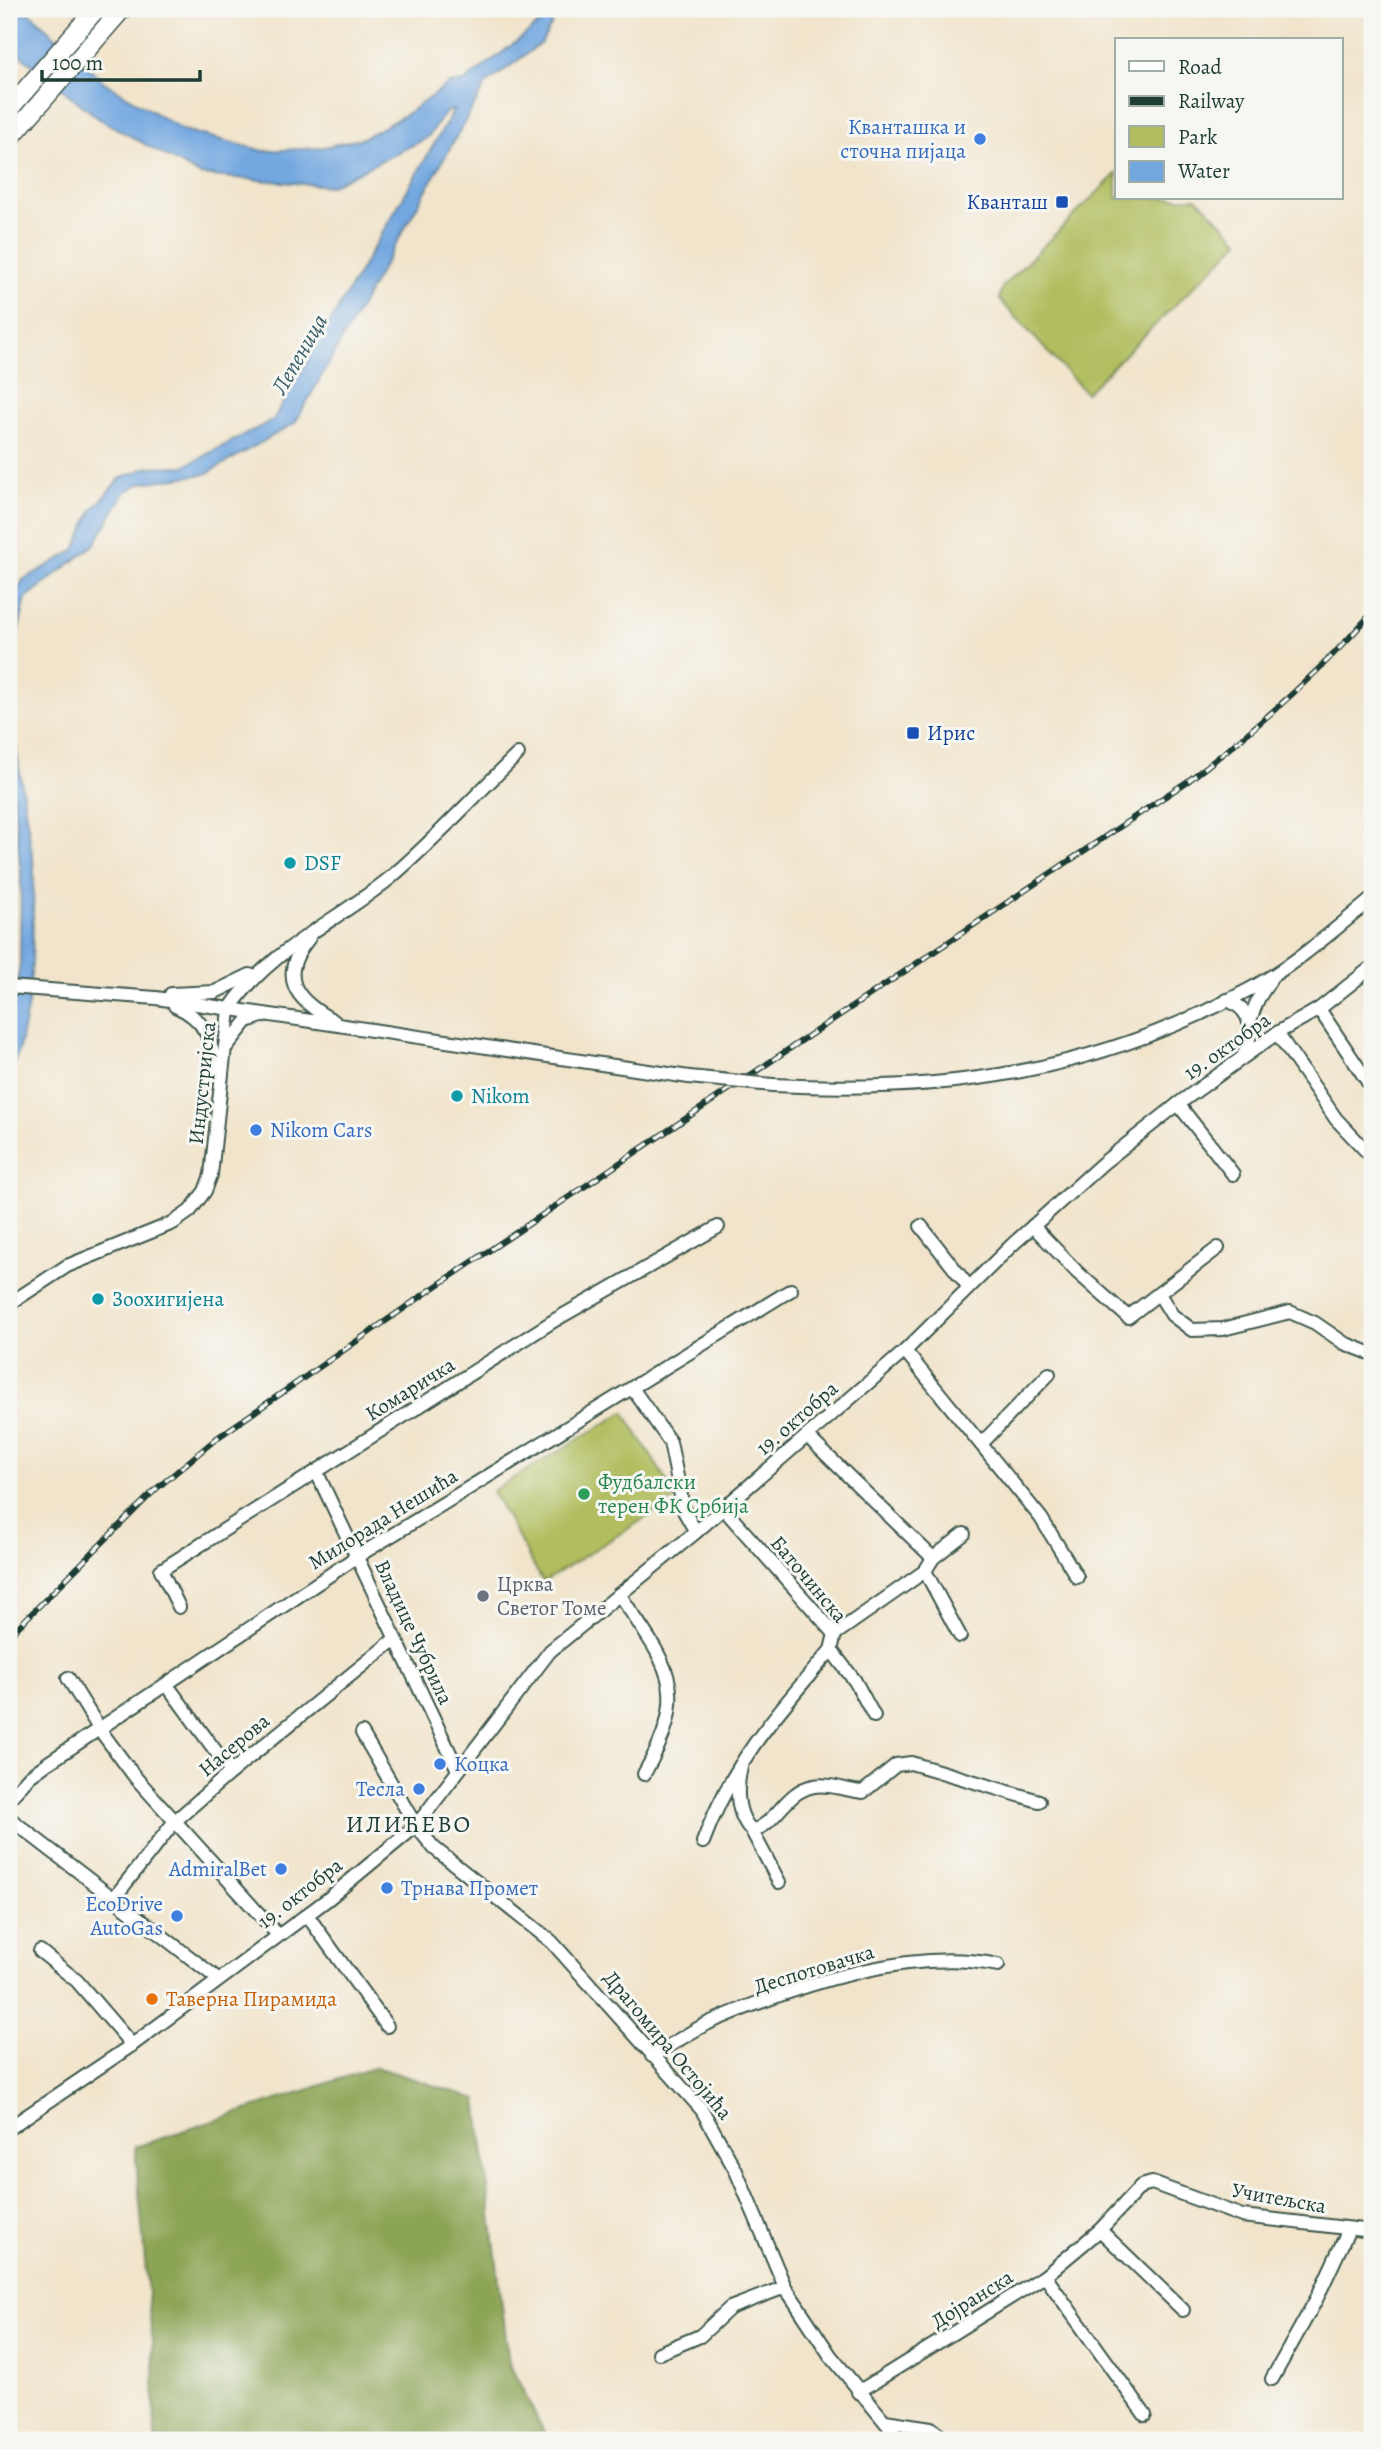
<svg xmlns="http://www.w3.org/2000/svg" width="1381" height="2449" font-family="Alegreya,serif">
<rect width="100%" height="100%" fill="#f6f6f2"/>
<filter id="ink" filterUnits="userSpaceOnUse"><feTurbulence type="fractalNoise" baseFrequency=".0143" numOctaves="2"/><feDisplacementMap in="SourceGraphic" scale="14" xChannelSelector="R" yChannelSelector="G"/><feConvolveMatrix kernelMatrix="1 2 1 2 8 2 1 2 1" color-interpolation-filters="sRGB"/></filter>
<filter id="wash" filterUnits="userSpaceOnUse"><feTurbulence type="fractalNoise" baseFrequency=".00686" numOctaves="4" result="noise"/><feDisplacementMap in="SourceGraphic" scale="28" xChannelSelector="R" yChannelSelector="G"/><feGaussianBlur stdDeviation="1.57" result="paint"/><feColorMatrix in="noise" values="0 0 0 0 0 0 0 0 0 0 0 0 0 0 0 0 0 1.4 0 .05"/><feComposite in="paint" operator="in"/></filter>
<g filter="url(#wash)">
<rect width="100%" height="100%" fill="#f1e4cb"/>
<g fill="#b1bd5e" stroke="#687d49" stroke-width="2">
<polygon points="1117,173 1117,198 1197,198 1240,241 1086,393 999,299 1003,286"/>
<polygon points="624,1412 677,1498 543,1582 492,1491"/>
</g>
<polygon fill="#8ca455" stroke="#567044" stroke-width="2" points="376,2067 477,2099 509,2363 548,2440 155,2440 154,2364 135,2147"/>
<polygon fill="#73a7e0" stroke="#49728a" stroke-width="2" points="9,9 26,9 104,82 183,130 264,151 320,148 363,138 405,115 449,84 464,82 539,24 543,9 554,9 554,20 541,43 486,84 295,423 206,474 141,483 125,492 94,545 26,598 12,658 9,702 34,867 32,963 28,1005 19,1049 9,1077 9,1036 20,964 21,874 9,754 9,636 13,599 23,580 75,550 92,511 119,479 148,467 185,466 273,420 454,110 446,112 427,138 330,186 200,175 98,118 9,46"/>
</g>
<g filter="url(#ink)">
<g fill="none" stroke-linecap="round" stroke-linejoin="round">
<g stroke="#3e564b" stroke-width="16">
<g id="minor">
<path d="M309 938C277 977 295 1000 334 1021"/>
<polyline points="9,987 156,998 689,1077"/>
<polyline points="171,994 215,992 250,975"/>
<path d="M1227 1000C1254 1010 1254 1034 1243 1056"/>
<path d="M175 1006C207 1019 211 1041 217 1072"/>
<polyline points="1319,1009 1372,1088"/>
<polyline points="1250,1020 1258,999 1270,980"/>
<polyline points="1277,1033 1336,1119 1372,1157"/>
<polyline points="227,1046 247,1021 262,1016"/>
<path d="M773 1085C947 1094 1097 1072 1252 988 1296 964 1334 930 1372 899"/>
<polyline points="1178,1104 1233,1174"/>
<polyline points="921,1226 968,1286"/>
<polyline points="1033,1226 1078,1273 1128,1317 1218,1248"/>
<polyline points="1159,1294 1172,1315 1192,1330 1223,1329 1290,1312 1315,1323 1344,1343 1372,1354"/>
<path d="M9 1304 67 1266 173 1223 190 1211 205 1191 211 1175 229 1010C269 949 335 923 390 878 435 840 475 795 518 754"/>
<polyline points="905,1351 1041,1518 1077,1577"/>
<polyline points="632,1388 670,1442 684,1511 696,1532"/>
<polyline points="807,1436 933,1558 925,1571 960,1636"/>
<polyline points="981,1444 1049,1374"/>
<polyline points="317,1473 458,1770"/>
<polyline points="723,1508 835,1634 831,1650 855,1681 874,1716"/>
<polyline points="933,1558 964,1534"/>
<path d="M619 1594C669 1668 692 1689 644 1774"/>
<polyline points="179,1607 161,1570 555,1320 718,1227"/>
<polyline points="835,1634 925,1571"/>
<polyline points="68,1678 100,1730 135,1777 278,1935"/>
<polyline points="167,1685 231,1772"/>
<polyline points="362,1733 416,1826 434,1848 552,1942 702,2110 736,2171 785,2287 830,2355 900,2440"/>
<path d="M741 1766C736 1788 735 1813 752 1831 778 1823 785 1791 814 1786 830 1783 847 1791 863 1792L896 1765 911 1763 1039 1801"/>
<polyline points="9,1799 30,1776 48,1763 358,1556 791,1290"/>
<polyline points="9,1818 218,1979"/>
<polyline points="752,1831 779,1882"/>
<path d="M703 1842C733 1761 776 1714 831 1650"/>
<polyline points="114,1898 175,1821 231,1772 395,1639"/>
<polyline points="307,1915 387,2026"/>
<polyline points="40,1951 77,1981 132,2045"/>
<path d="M652 2056C672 2045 692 2030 713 2021 793 1987 910 1946 998 1965"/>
<polyline points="9,2128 132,2045 328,1899 416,1826 550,1651 696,1532 905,1351 1012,1245 1103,1163 1178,1104 1277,1033 1319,1009 1372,967"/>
<polyline points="1100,2230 1183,2310"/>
<polyline points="1045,2276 1145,2415"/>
<polyline points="659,2353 700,2336 730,2308 785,2287"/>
<polyline points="1272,2379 1316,2300 1349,2229"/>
<polyline points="858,2392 1045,2276 1100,2230 1141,2186 1152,2183 1242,2216 1372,2231"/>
<polyline points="885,2421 931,2428 947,2440"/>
</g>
</g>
<g stroke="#3e564b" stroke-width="21">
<g id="highway">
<polyline points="9,109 96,9"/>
<polyline points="9,139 122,9"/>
</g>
</g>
<use href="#minor" stroke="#fff" stroke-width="12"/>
<use href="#highway" stroke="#fff" stroke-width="18"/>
<g stroke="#1f3d34" stroke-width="6">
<path id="rail" d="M9 1636 156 1489 217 1438 429 1291 1188 781C1255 730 1316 676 1372 613"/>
</g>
<use href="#rail" stroke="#f6f6f2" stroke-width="3.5" stroke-dasharray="10" stroke-linecap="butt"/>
<g stroke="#3e564b" stroke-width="16" stroke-linecap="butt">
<polyline id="minor-bridge" points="689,1077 773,1085"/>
</g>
<use href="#minor-bridge" stroke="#fff" stroke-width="12"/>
</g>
</g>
<g fill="#3f7fe0" stroke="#f6f6f2" stroke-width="2.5">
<circle cx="980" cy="139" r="7"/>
<circle cx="256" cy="1130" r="7"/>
<circle cx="440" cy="1764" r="7"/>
<circle cx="419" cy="1789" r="7"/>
<circle cx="281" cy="1869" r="7"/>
<circle cx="387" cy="1888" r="7"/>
<circle cx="177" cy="1916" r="7"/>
</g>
<g fill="#1a4fb4" stroke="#f6f6f2" stroke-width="2.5">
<rect x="1055" y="195" width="14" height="14" rx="3.5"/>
<rect x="906" y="726" width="14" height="14" rx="3.5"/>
</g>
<g fill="#0f9aa8" stroke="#f6f6f2" stroke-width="2.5">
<circle cx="290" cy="863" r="7"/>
<circle cx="457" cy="1096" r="7"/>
<circle cx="98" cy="1299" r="7"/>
</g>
<circle fill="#2e9e5b" stroke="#f6f6f2" stroke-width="2.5" cx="584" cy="1494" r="7"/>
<circle fill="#6b7280" stroke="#f6f6f2" stroke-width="2.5" cx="483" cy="1596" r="7"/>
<circle fill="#e8710a" stroke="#f6f6f2" stroke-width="2.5" cx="152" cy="1999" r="7"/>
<g text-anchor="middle" stroke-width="6" stroke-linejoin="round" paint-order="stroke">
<g font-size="21" fill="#366cbe" stroke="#f6f6f2" text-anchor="end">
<text x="966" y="134">Кванташка и<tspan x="966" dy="24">сточна пијаца</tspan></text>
<text x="270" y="1137" text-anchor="start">Nikom Cars</text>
<text x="454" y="1771" text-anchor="start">Коцка</text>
<text x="405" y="1796">Тесла</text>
<text x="267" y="1876">AdmiralBet</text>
<text x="401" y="1895" text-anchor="start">Трнава Промет</text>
<text x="163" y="1911">EcoDrive<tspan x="163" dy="24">AutoGas</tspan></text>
</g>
<g font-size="21" fill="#164399" stroke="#f6f6f2" text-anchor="end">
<text x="1048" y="209">Кванташ</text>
<text x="927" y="740" text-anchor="start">Ирис</text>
</g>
<g font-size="21" fill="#0d838f" stroke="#f6f6f2" text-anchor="start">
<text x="304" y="870">DSF</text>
<text x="471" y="1103">Nikom</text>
<text x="112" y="1306">Зоохигијена</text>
</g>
<g font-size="21" fill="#1f3d34" stroke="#f6f6f2">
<text transform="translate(1227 1046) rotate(-35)" y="7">19. октобра</text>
<text transform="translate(202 1083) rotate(-84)" y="7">Индустријска</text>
<text transform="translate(410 1389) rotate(-32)" y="7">Комаричка</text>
<text transform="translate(797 1418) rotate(-41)" y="7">19. октобра</text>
<text transform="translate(383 1519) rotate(-32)" y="7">Милорада Нешића</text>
<text transform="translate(809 1579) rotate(50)" y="7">Баточинска</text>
<text transform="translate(414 1632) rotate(65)" y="7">Владице Чубрила</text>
<text transform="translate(234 1745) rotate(-40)" y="7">Насерова</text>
<text transform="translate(300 1893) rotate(-38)" y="7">19. октобра</text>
<text transform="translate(814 1969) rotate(-17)" y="7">Деспотовачка</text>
<text transform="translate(668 2045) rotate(50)" y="7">Драгомира Остојића</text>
<text transform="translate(1279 2198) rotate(10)" y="7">Учитељска</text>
<text transform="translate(972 2299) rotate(-32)" y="7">Дојранска</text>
</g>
<g font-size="21" fill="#27864d" stroke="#f6f6f2" text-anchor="start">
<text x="598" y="1489">Фудбалски<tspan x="598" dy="24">терен ФК Србија</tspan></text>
</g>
<g font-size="21" fill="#5b616d" stroke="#f6f6f2" text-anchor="start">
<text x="497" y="1591">Црква<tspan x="497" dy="24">Светог Томе</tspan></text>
</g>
<g font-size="21" fill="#c56008" stroke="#f6f6f2" text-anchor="start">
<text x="166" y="2006">Таверна Пирамида</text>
</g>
<g font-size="23" font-style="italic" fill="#385d68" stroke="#f6f6f2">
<text transform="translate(299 354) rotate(-60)" y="8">Лепеница</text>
</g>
<g font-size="24" letter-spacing="2" fill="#1f3d34" stroke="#f6f6f2">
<text x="409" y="1832">ИЛИЋЕВО</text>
</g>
</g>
<rect width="1381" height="2449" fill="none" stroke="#f6f6f2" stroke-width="35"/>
<rect x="1115" y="38" width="228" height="161" fill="#f6f6f2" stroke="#a0aca6" stroke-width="2"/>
<rect x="1129" y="61" width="35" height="10" fill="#ffffff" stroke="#a0aca6" stroke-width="2"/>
<text x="1178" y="74" font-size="21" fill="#1f3d34">Road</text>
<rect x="1129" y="96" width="35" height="10" fill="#1f3d34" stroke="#a0aca6" stroke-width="2"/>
<text x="1178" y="108" font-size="21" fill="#1f3d34">Railway</text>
<rect x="1129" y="126" width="35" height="21" fill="#b1bd5e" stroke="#a0aca6" stroke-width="2"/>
<text x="1178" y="144" font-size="21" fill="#1f3d34">Park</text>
<rect x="1129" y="161" width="35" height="21" fill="#73a7e0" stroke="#a0aca6" stroke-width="2"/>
<text x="1178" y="178" font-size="21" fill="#1f3d34">Water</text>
<path d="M42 70v10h158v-10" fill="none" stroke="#1f3d34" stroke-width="3.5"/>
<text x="52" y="70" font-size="21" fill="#1f3d34" stroke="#f6f6f2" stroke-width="5" paint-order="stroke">100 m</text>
</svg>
